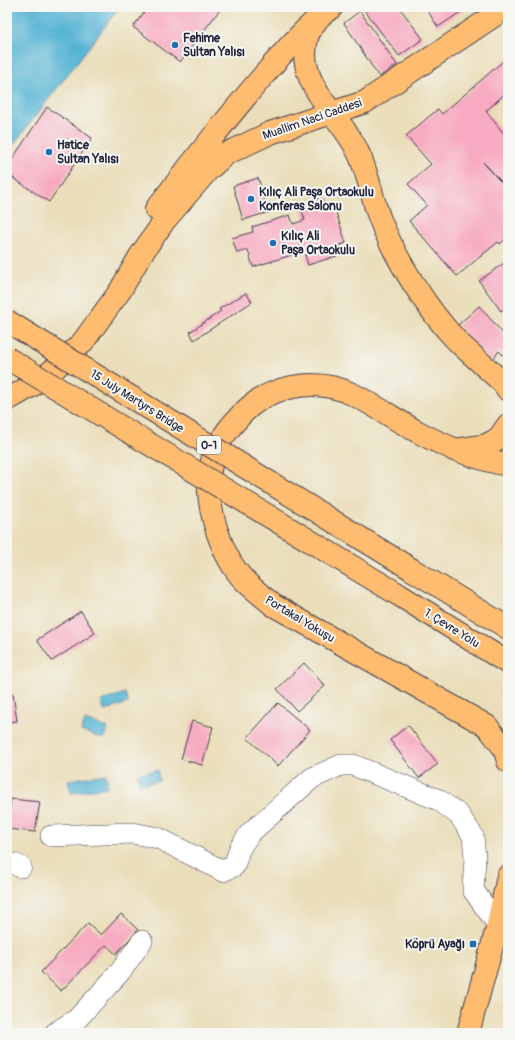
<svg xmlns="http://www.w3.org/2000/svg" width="515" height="1040" font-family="Pangolin,sans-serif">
<rect width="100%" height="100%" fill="#f6f6f2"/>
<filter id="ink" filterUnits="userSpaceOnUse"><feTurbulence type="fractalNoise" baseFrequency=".025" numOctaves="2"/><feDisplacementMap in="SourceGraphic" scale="8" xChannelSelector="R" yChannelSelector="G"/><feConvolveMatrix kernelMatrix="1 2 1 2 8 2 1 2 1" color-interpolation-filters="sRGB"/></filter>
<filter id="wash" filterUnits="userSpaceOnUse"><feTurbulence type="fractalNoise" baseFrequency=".012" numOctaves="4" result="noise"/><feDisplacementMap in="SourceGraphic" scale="16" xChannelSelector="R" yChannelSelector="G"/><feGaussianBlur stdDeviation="0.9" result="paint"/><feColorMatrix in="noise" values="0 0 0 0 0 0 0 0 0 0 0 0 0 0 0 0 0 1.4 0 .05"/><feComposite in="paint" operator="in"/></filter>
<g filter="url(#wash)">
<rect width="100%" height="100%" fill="#eadeba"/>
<g fill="#55b4d4" stroke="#3c6b88">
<polygon points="7,7 120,7 7,153"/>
<polygon points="125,693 128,703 104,711 101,701"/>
<polygon points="85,720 108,728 104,739 81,731"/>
<polygon points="158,770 159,781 139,784 137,774"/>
<polygon points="106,774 108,787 71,793 68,780"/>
</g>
<g id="blocks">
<g fill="#f7aac1">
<polygon points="148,7 222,7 180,62 133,27"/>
<polygon points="362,7 399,7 423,39 399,56"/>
<polygon points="425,7 468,7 438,27"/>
<polygon points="360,11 397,65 379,77 344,23"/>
<polygon points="508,57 508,91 486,111 508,139 508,189 483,162 508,190 508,237 500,244 498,242 457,276 409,221 427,205 408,184 431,164 406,136 438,109 442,114"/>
<polygon points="47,107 92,138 49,202 7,174 7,167"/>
<polygon points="258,178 269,212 243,220 233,186"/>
<polygon points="322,198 326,211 335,209 346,243 340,245 343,254 308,265 305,255 315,252 314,248 253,267 248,250 237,253 232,238 253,232 252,227 290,215 293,224 305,220 300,205"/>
<polygon points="508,260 508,306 501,311 479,281"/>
<polygon points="246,293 252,302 194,340 190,332 221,311 219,309"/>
<polygon points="479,306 508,339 507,359 499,351 491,362 458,325"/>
<polygon points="81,611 95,633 52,661 37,640"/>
<polygon points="304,663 325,686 297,711 277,689"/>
<polygon points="13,694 17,721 7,722 7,695"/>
<polygon points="278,703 310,730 278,766 247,738"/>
<polygon points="192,721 213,727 202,765 181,759"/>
<polygon points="408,725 438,764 419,778 390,740"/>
<polygon points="11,799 40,802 35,832 7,829"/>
<polygon points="121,914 138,930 116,954 106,945 61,991 41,972 88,923 101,935"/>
</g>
</g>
</g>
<g filter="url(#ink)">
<use href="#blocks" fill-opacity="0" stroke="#403e4e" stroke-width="1"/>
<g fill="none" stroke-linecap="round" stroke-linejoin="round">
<g stroke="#403e4e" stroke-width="22">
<g id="minor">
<polyline points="51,836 133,833 158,838 223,871 234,866 240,848 250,833 312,778 341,765 353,765 439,800 459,815 473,836 475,858 473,890 498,925"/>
<polyline points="7,864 14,864 21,867"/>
<polyline points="55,1033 77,1019 120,972 142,941"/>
</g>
</g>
<g stroke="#403e4e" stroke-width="24">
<g id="major">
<path d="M319 16C316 23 309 30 307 38 295 85 340 114 357 150 368 171 371 195 379 217 395 258 427 310 458 342 473 356 488 369 503 383L508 390"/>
<path d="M156 209C191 164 226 119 263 76 284 52 306 26 332 7"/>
<polyline points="7,400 33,385 53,370 82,343 120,291 140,256 165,220 209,169 226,154 270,133 365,102 507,7"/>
<polyline points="454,450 486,445 498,439 508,425"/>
<path d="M508 465C475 459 448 448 418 432 396 420 375 405 352 394 315 377 269 385 241 415 224 433 211 451 209 478 207 510 222 558 245 581 254 590 264 597 273 605L487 726 504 748 508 761"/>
<polyline points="468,1033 498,925 508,876"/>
</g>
</g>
<g stroke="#403e4e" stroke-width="24">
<g id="highway">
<polyline points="411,569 508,628"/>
<polyline points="396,593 508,663"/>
</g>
</g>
<use href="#minor" stroke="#fff" stroke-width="21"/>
<use href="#major" stroke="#fdbc70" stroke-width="22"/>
<use href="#highway" stroke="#fdbc70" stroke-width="22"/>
<g stroke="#403e4e" stroke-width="24" stroke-linecap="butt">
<g id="highway-bridge">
<polyline points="7,321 411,569"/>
<polyline points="7,358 396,593"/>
</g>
</g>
<use href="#highway-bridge" stroke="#fdbc70" stroke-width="22"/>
</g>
</g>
<g fill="#1f6fb2" stroke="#f6f6f2" stroke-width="1.5">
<circle cx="175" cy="45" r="4"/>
<circle cx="49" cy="152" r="4"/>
<circle cx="251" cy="199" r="4"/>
<circle cx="273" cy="243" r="4"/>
<rect x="469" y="940" width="8" height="8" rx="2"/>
</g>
<g text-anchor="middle" stroke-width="4" stroke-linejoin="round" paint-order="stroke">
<rect fill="#f6f6f2" stroke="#626272" stroke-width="1" x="197" y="436" width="24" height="18" rx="3"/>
<g font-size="11" font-weight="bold" fill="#22223b">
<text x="209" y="449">O-1</text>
</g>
<g font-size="12" font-weight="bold" fill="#22223b" stroke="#f6f6f2" text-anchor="start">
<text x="183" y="42">Fehime<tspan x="183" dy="14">Sultan Yalısı</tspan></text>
<text x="57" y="149">Hatice<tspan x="57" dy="14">Sultan Yalısı</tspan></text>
<text x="259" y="196">Kılıç Ali Paşa Ortaokulu<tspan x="259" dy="14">Konferas Salonu</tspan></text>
<text x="281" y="240">Kılıç Ali<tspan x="281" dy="14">Paşa Ortaokulu</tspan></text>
<text x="465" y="948" text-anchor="end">Köprü Ayağı</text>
</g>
<g font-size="12" fill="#22223b" stroke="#f6f6f2">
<text transform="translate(312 119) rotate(-19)" y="4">Muallim Naci Caddesi</text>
<text transform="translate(137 401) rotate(32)" y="4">15 July Martyrs Bridge</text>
<text transform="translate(300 619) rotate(31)" y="4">Portakal Yokuşu</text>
<text transform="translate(452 628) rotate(32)" y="4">1. Çevre Yolu</text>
</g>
</g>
<rect width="515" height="1040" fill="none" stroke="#f6f6f2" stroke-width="24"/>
</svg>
